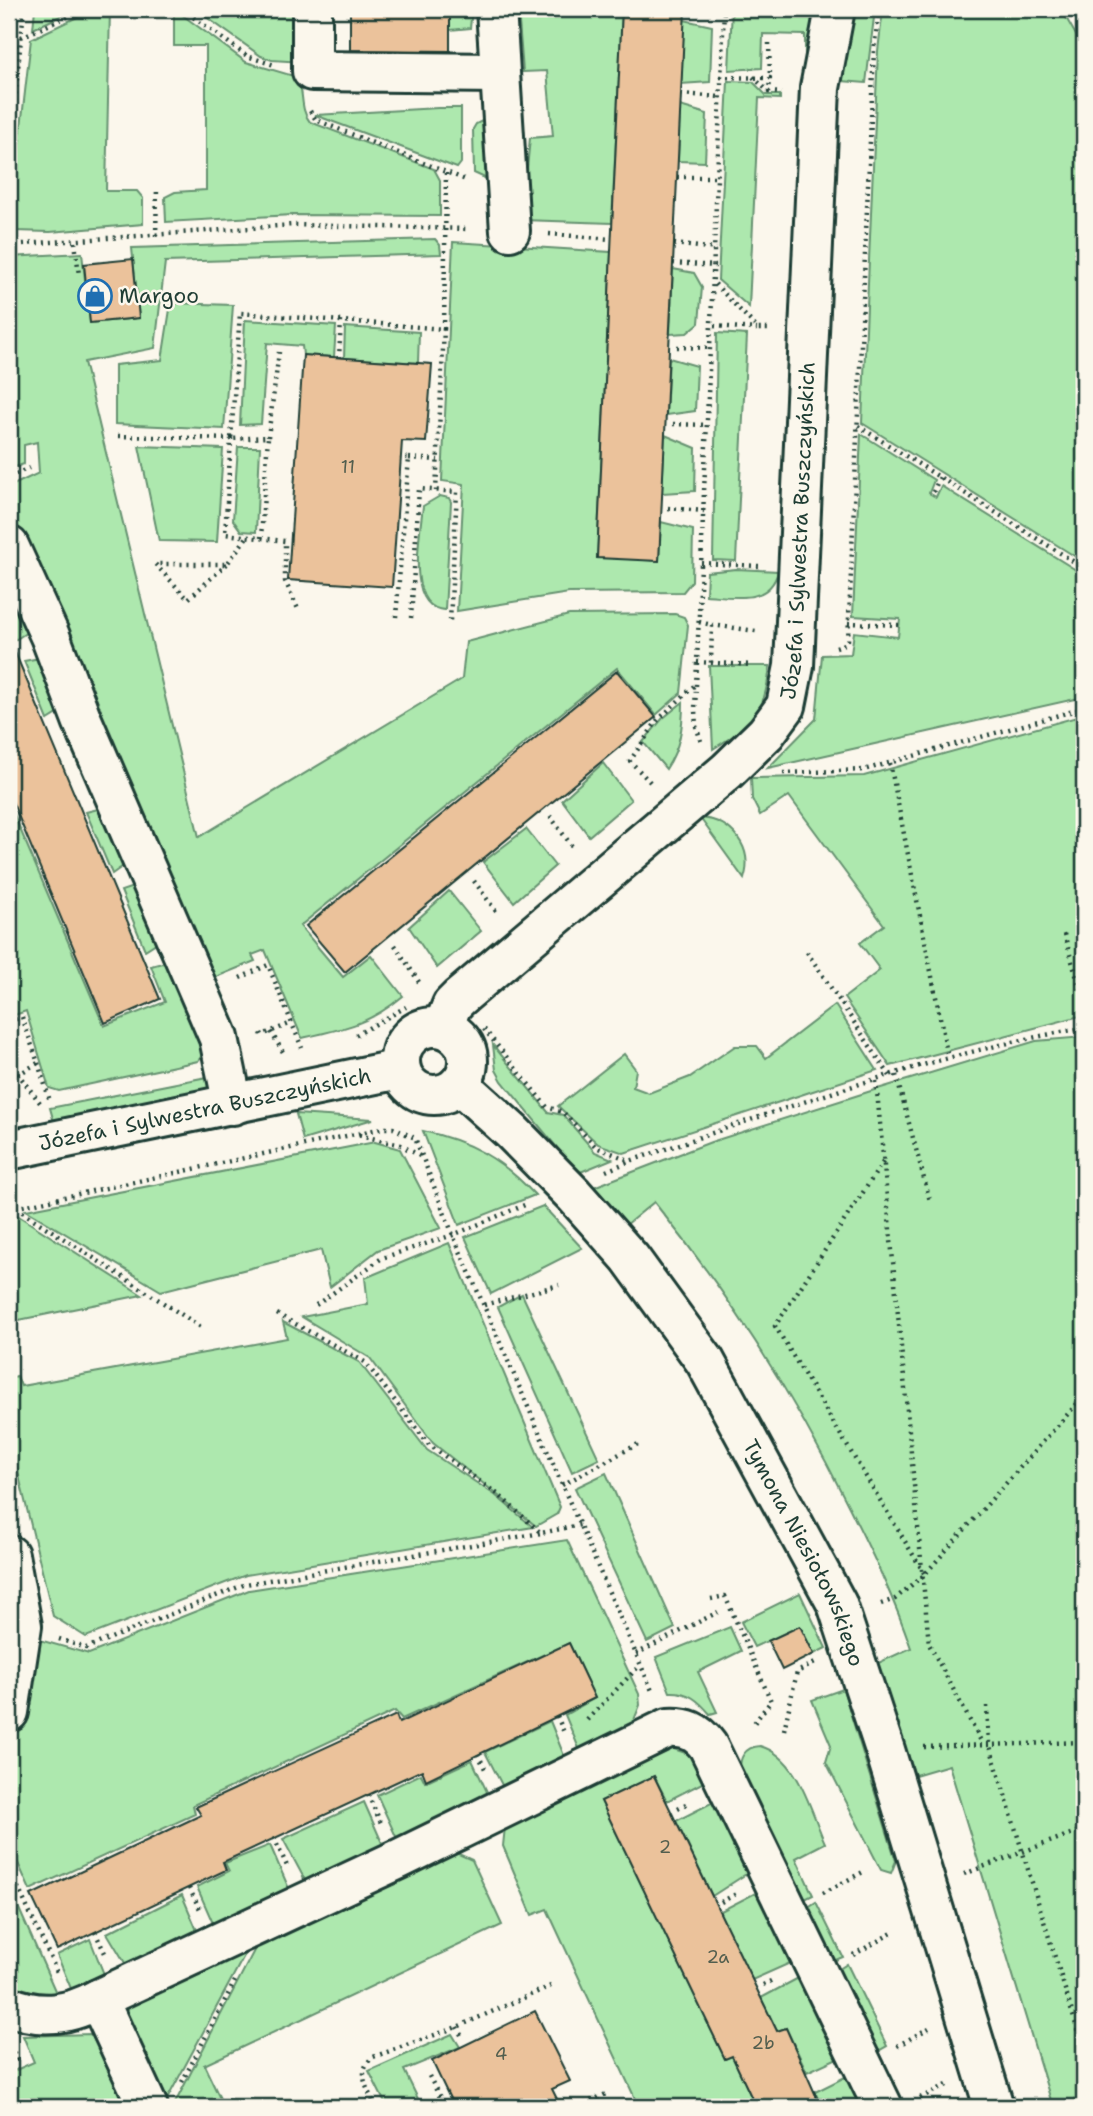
<svg xmlns="http://www.w3.org/2000/svg" width="1093" height="2116" font-family="'Shantell Sans',sans-serif">
<rect width="100%" height="100%" fill="#fbf7ec"/>
<filter id="ink" filterUnits="userSpaceOnUse"><feTurbulence type="fractalNoise" baseFrequency=".0143" numOctaves="2"/><feDisplacementMap in="SourceGraphic" scale="14" xChannelSelector="R" yChannelSelector="G"/><feConvolveMatrix kernelMatrix="1 2 1 2 8 2 1 2 1" color-interpolation-filters="sRGB"/></filter>
<g filter="url(#ink)">
<g fill="#ade8ae" stroke="#669271" stroke-width="2">
<polygon points="35,9 75,9 33,29"/>
<polygon points="94,9 110,9 106,191 137,191 143,198 143,224 50,232 15,231 10,224 31,39"/>
<polygon points="195,9 298,9 302,62 272,60 261,56"/>
<polygon points="450,9 472,9 470,28 450,30"/>
<polygon points="518,9 622,9 612,223 522,220 530,138 553,136 547,71 523,72"/>
<polygon points="732,9 817,9 805,82 805,35 763,34 762,68 729,70"/>
<polygon points="854,9 875,9 866,83 842,81"/>
<polygon points="883,9 1061,9 1084,49 1084,562 862,423 878,51"/>
<path d="M177 11 246 62 297 77C305 91 299 109 310 122L434 169 440 180V216L293 215 166 222 165 197 175 192 206 190V46H174V12Z"/>
<polygon points="684,20 712,26 710,82 681,84"/>
<polygon points="728,81 753,82 766,95 780,95 780,99 759,98 749,307 718,280"/>
<polygon points="680,106 707,114 705,162 678,161"/>
<polygon points="438,108 461,108 461,163 457,168 315,115"/>
<polygon points="484,120 502,186 474,173 473,129 476,124"/>
<path d="M435 239 440 245 441 254 165 262 155 348 84 362 199 837 462 679 466 642 569 615 675 614 684 617 688 625 681 693 656 715 617 668 300 926 343 977 371 955 403 996C370 1024 344 1029 302 1038L265 950 252 955 255 961 209 980 9 519V487L39 473 37 442 24 445V464L9 469V257L82 253 90 323 139 318 132 248Z"/>
<polygon points="453,242 611,252 597,557 659,561 661,522 693,530 692,581 683,592 569,593 457,611 464,484 442,481"/>
<polygon points="673,269 694,273 702,287 699,323 687,333 670,334"/>
<polygon points="171,303 233,305 224,429 115,424 115,365 162,360"/>
<polygon points="245,320 336,326 334,357 303,355 302,346 267,343 261,424 240,425"/>
<polygon points="345,327 419,332 418,363 344,358"/>
<polygon points="717,333 747,335 736,561 713,560"/>
<polygon points="669,358 697,366 695,411 666,415"/>
<polygon points="861,434 934,480 929,493 936,497 941,486 1084,575 1084,697 768,768 816,719 822,655 851,654 854,632 898,637 900,619 853,616"/>
<polygon points="665,435 696,448 695,491 662,493"/>
<polygon points="139,446 223,449 217,542 159,541"/>
<polygon points="238,447 260,447 256,532 241,531 233,520"/>
<path d="M440 496 449 498 451 502 445 610C405 609 420 533 423 506Z"/>
<path d="M736 569 778 571C770 605 734 597 706 595L707 572Z"/>
<polygon points="9,580 32,629 15,640 9,625"/>
<polygon points="40,658 64,710 48,720 24,661"/>
<path d="M709 666H770C764 715 754 723 713 749Z"/>
<path d="M683 702C683 727 680 748 666 769L643 742 662 719Z"/>
<polygon points="1084,715 1084,1015 890,1066 844,998 880,970 860,943 884,925 789,796 760,815 752,799 751,778 864,776"/>
<polygon points="603,763 631,800 589,836 562,800"/>
<path d="M9 803 104 1026 165 1002 151 966 162 963 172 966C182 988 217 1041 198 1061L59 1091 49 1088 26 1011 9 1017Z"/>
<polygon points="98,809 104,810 126,864 112,874 86,812"/>
<path d="M700 818C732 820 754 848 744 879Z"/>
<polygon points="526,829 555,866 514,902 483,862"/>
<polygon points="133,887 143,888 162,939 145,950 121,891"/>
<polygon points="449,891 481,931 437,968 409,927"/>
<polygon points="835,1005 877,1070 624,1153 598,1144 558,1106 624,1054 636,1070 633,1087 649,1093 690,1077 735,1046 757,1046 766,1058"/>
<path d="M1084 1037V2107H1053L949 1765 915 1775 876 1664 911 1648C894 1598 872 1553 849 1507 795 1397 731 1297 654 1202L626 1225 591 1188 711 1142 871 1091 1036 1041Z"/>
<polygon points="493,1045 548,1112 563,1115 595,1152 612,1159 578,1173 502,1081 496,1070"/>
<polygon points="217,1075 219,1089 54,1122 50,1108"/>
<polygon points="296,1114 373,1119 303,1140"/>
<path d="M423 1131C470 1141 502 1159 535 1195L459 1225Z"/>
<polygon points="375,1142 400,1149 441,1228 378,1250 330,1287 321,1250 161,1291 26,1210"/>
<polygon points="543,1206 582,1248 491,1294 465,1237"/>
<polygon points="14,1213 142,1295 9,1322 9,1214"/>
<polygon points="449,1243 560,1507 557,1514 536,1526 433,1443 370,1358 302,1317 368,1304 365,1278"/>
<polygon points="522,1294 599,1459 572,1472 498,1307"/>
<polygon points="283,1322 359,1362 427,1450 495,1495 533,1527 246,1575 86,1637 53,1616 9,1435 9,1378 17,1376 21,1386 287,1338"/>
<polygon points="606,1473 675,1628 647,1642 575,1488"/>
<polygon points="567,1540 639,1694 640,1705 632,1725 580,1751 565,1715 595,1698 569,1643 402,1719 395,1711 193,1805 195,1814 30,1890 9,1843 9,1774 29,1637 89,1654 249,1590"/>
<polygon points="800,1593 826,1648 814,1654 800,1626 754,1647 741,1622"/>
<path d="M730 1627 741 1651 698 1672 717 1712 710 1714C699 1701 688 1691 670 1692L656 1657Z"/>
<polygon points="843,1689 896,1861 891,1873 881,1870 826,1762 831,1745 812,1700"/>
<polygon points="550,1721 565,1758 504,1789 485,1752"/>
<path d="M760 1746C799 1757 810 1810 825 1843L796 1858 813 1895 797 1903 740 1773C739 1758 744 1747 760 1746Z"/>
<polygon points="668,1747 703,1759 710,1779 667,1801 654,1776 601,1801 725,2059 732,2056 756,2107 639,2107 547,1909 532,1915 503,1846 505,1827"/>
<polygon points="472,1760 489,1796 398,1841 377,1795 421,1774 425,1782"/>
<polygon points="721,1798 757,1867 712,1896 676,1821"/>
<polygon points="364,1802 383,1845 306,1882 283,1839"/>
<polygon points="270,1845 290,1891 215,1928 197,1887 229,1871 225,1863"/>
<polygon points="454,1852 472,1860 502,1925 204,2065 224,2107 173,2107 260,1939"/>
<polygon points="9,1886 60,2002 9,1992"/>
<polygon points="763,1889 797,1960 752,1980 719,1912"/>
<polygon points="182,1895 199,1935 128,1968 107,1933"/>
<polygon points="816,1902 843,1957 826,1964 802,1911"/>
<polygon points="90,1939 105,1977 72,1991 57,1955"/>
<polygon points="244,1939 245,1954 163,2107 123,2016 124,2007"/>
<polygon points="847,1964 887,2046 873,2054 833,1973"/>
<polygon points="806,1974 844,2055 807,2072 786,2028 777,2031 761,1998"/>
<polygon points="91,2034 127,2102 79,2107 9,2107 9,2073 34,2062 23,2036"/>
<polygon points="452,2034 460,2047 404,2070 422,2107 387,2107 369,2071"/>
<polygon points="851,2074 871,2107 822,2107 815,2092"/>
</g>
<g fill="#ebc29b" stroke="#1f3d34" stroke-width="2">
<polygon points="350,9 450,9 450,51 350,50"/>
<polygon points="622,9 685,9 659,561 597,558"/>
<polygon points="133,259 139,318 90,323 84,264"/>
<polygon points="303,355 432,364 426,442 402,441 392,587 288,580"/>
<polygon points="9,638 160,999 105,1023 9,794"/>
<polygon points="617,671 656,717 345,972 306,926"/>
<polygon points="800,1626 814,1654 782,1670 768,1641"/>
<polygon points="569,1643 595,1698 426,1780 422,1770 223,1862 226,1870 57,1950 31,1895 201,1815 196,1807 396,1715 399,1723"/>
<polygon points="654,1776 777,2031 786,2028 821,2107 756,2107 732,2056 725,2059 601,1801"/>
<polygon points="535,2011 570,2081 552,2089 561,2107 454,2107 432,2061"/>
</g>
<g fill="none" stroke-linecap="round" stroke-linejoin="round">
<g stroke="#1f3d34" stroke-width="44">
<g id="minor">
<polyline points="312,9 312,71 499,73"/>
<polyline points="496,9 510,231"/>
<polyline points="9,546 50,636 82,720 219,1038 233,1105"/>
<circle cx="434" cy="1061" r="34"/>
<path id="s1" d="M443 1027 452 1005 459 998 727 771 766 733 786 706 794 666 820 88 835 9"/>
<path id="s2" d="M459 1084 512 1132 574 1195 630 1258 705 1361 837 1604 885 1750 994 2107"/>
<path id="s3" d="M9 1150 400 1069"/>
<polyline points="9,1555 22,1626 9,1712"/>
<path d="M9 2006C41 2019 69 2015 98 1999"/>
<path d="M148 2107 98 1999 399 1859 668 1728C686 1727 697 1731 708 1746L883 2107"/>
</g>
</g>
<g stroke="#1f3d34" stroke-width="4.5" stroke-dasharray="2 5" stroke-linecap="butt">
<polyline points="182,9 247,56 274,65"/>
<polyline points="1073,9 1084,29"/>
<polyline points="21,37 85,9"/>
<polyline points="769,43 770,78"/>
<polyline points="9,48 20,44"/>
<polyline points="720,77 770,78 769,92 782,93"/>
<polyline points="753,77 769,92"/>
<polyline points="681,94 720,97"/>
<polyline points="310,111 316,120 466,180"/>
<polyline points="9,157 24,9"/>
<polyline points="677,177 716,177"/>
<polyline points="549,234 611,239"/>
<polyline points="156,236 157,188"/>
<polyline points="75,242 79,275"/>
<polyline points="674,244 716,249"/>
<polyline points="9,245 293,225 470,229"/>
<polyline points="673,263 716,266"/>
<polyline points="715,284 758,329 768,329"/>
<polyline points="714,326 757,329"/>
<polyline points="444,329 446,172"/>
<polyline points="677,347 712,348"/>
<polyline points="339,358 341,320"/>
<polyline points="673,424 708,425"/>
<polyline points="858,426 1084,568"/>
<polyline points="118,436 231,439 225,534 285,541 285,581 298,609"/>
<polyline points="268,437 279,352"/>
<polyline points="409,458 438,460"/>
<polyline points="9,477 29,468"/>
<polyline points="933,492 940,477"/>
<polyline points="668,508 704,511"/>
<polyline points="261,538 268,437 231,439 240,313 444,329 436,491"/>
<polyline points="701,563 759,566"/>
<polyline points="227,564 188,599 155,564 227,564 247,537"/>
<polyline points="396,617 409,458 400,457"/>
<polyline points="411,618 419,489 457,492 450,621"/>
<polyline points="699,622 712,625 711,663"/>
<polyline points="848,623 899,625"/>
<polyline points="712,625 756,631"/>
<polyline points="836,647 845,644 848,640 874,50 879,9"/>
<polyline points="697,662 753,665"/>
<polyline points="701,741 696,726 695,710 724,9"/>
<polyline points="890,763 948,1058"/>
<polyline points="783,773 864,770 1084,708"/>
<polyline points="650,782 630,761 657,721 696,684"/>
<polyline points="550,816 574,849"/>
<polyline points="474,881 498,914"/>
<polyline points="1064,934 1084,1002"/>
<polyline points="395,945 419,982"/>
<polyline points="807,952 890,1076"/>
<polyline points="240,978 268,965 302,1048"/>
<polyline points="9,1022 22,1017 38,1063 17,1075"/>
<polyline points="484,1029 547,1107 563,1112 596,1147 629,1160"/>
<polyline points="271,1032 283,1052"/>
<polyline points="261,1033 262,1035 292,1023"/>
<polyline points="356,1035 406,1007"/>
<polyline points="9,1062 41,1104"/>
<polyline points="38,1063 50,1101"/>
<polyline points="896,1075 930,1201"/>
<polyline points="876,1081 929,1644 982,1743"/>
<polyline points="359,1135 401,1145 423,1158"/>
<polyline points="883,1162 775,1326 924,1573"/>
<path d="M606 1171 630 1161C779 1111 929 1054 1084 1028"/>
<polyline points="16,1208 204,1329"/>
<polyline points="9,1209 383,1128 393,1128 415,1138 453,1235 653,1693"/>
<polyline points="316,1305 382,1258 453,1235 527,1204"/>
<polyline points="484,1305 559,1285"/>
<polyline points="277,1314 365,1362 429,1445 499,1495 541,1533 580,1525"/>
<polyline points="562,1485 638,1444"/>
<polyline points="711,1599 725,1596 771,1701 754,1723"/>
<polyline points="881,1604 895,1599 925,1574 1084,1396"/>
<polyline points="59,1639 86,1648 246,1584 541,1533"/>
<polyline points="636,1654 718,1612"/>
<polyline points="987,1706 989,1743 1084,2051"/>
<polyline points="557,1716 565,1735"/>
<polyline points="587,1720 640,1665"/>
<polyline points="784,1730 797,1672 815,1663"/>
<polyline points="924,1747 1084,1742"/>
<polyline points="478,1754 487,1773"/>
<polyline points="368,1795 381,1823"/>
<polyline points="678,1808 690,1802"/>
<polyline points="274,1838 287,1866"/>
<polyline points="9,1868 57,1972"/>
<polyline points="964,1874 1084,1829"/>
<polyline points="189,1888 200,1909"/>
<polyline points="823,1893 863,1872"/>
<polyline points="721,1902 736,1894"/>
<polyline points="95,1932 105,1953"/>
<polyline points="853,1955 892,1933"/>
<polyline points="763,1985 775,1979"/>
<polyline points="457,2027 463,2039"/>
<polyline points="897,2046 929,2028"/>
<polyline points="9,2063 16,2060 13,2048"/>
<polyline points="429,2076 445,2107"/>
<polyline points="182,2082 235,1981"/>
<polyline points="920,2098 947,2085"/>
<path d="M376 2107C368 2090 355 2072 373 2057L457 2027 553 1985"/>
<polyline points="578,2107 606,2094"/>
</g>
<use href="#minor" stroke="#fbf7ec" stroke-width="38"/>
</g>
</g>
<defs>
<g id="shop-ring" transform="scale(1.75)"><circle r="9.5" fill="#fbf7ec" stroke="#1f6fb2" stroke-width="1.5"/><path d="M-5-2.5h2.3a2.7 3.5 0 0 1 5.4 0H5L5.5 6h-11ZM-1.5-2.5h3a1.5 2.3 0 0 0-3 0Z" fill="#1f6fb2"/></g>
</defs>
<g fill-rule="evenodd">
<use href="#shop-ring" x="95" y="296"/>
</g>
<g text-anchor="middle" stroke-width="5" stroke-linejoin="round" paint-order="stroke">
<g font-size="18" fill="#525e4e">
<text x="348" y="473">11</text>
<text x="665" y="1853">2</text>
<text x="718" y="1963">2a</text>
<text x="763" y="2049">2b</text>
<text x="501" y="2060">4</text>
</g>
<g font-size="21" fill="#1f3d34" stroke="#fbf7ec" text-anchor="start">
<text x="119" y="303">Margoo</text>
</g>
<g font-size="21" fill="#1f3d34" stroke="#fbf7ec">
<text dy="7" stroke="none"><textPath href="#s1" startOffset="649">Józefa i Sylwestra Buszczyńskich</textPath></text>
<text dy="7" stroke="none"><textPath href="#s3" startOffset="200">Józefa i Sylwestra Buszczyńskich</textPath></text>
<text dy="7" stroke="none"><textPath href="#s2" startOffset="588">Tymona Niesiołowskiego</textPath></text>
</g>
</g>
<rect width="1093" height="2116" fill="none" stroke="#fbf7ec" stroke-width="35"/>
<rect x="18" y="18" width="1058" height="2081" fill="none" stroke="#1f3d34" stroke-width="2.5" filter="url(#ink)"/>
</svg>
